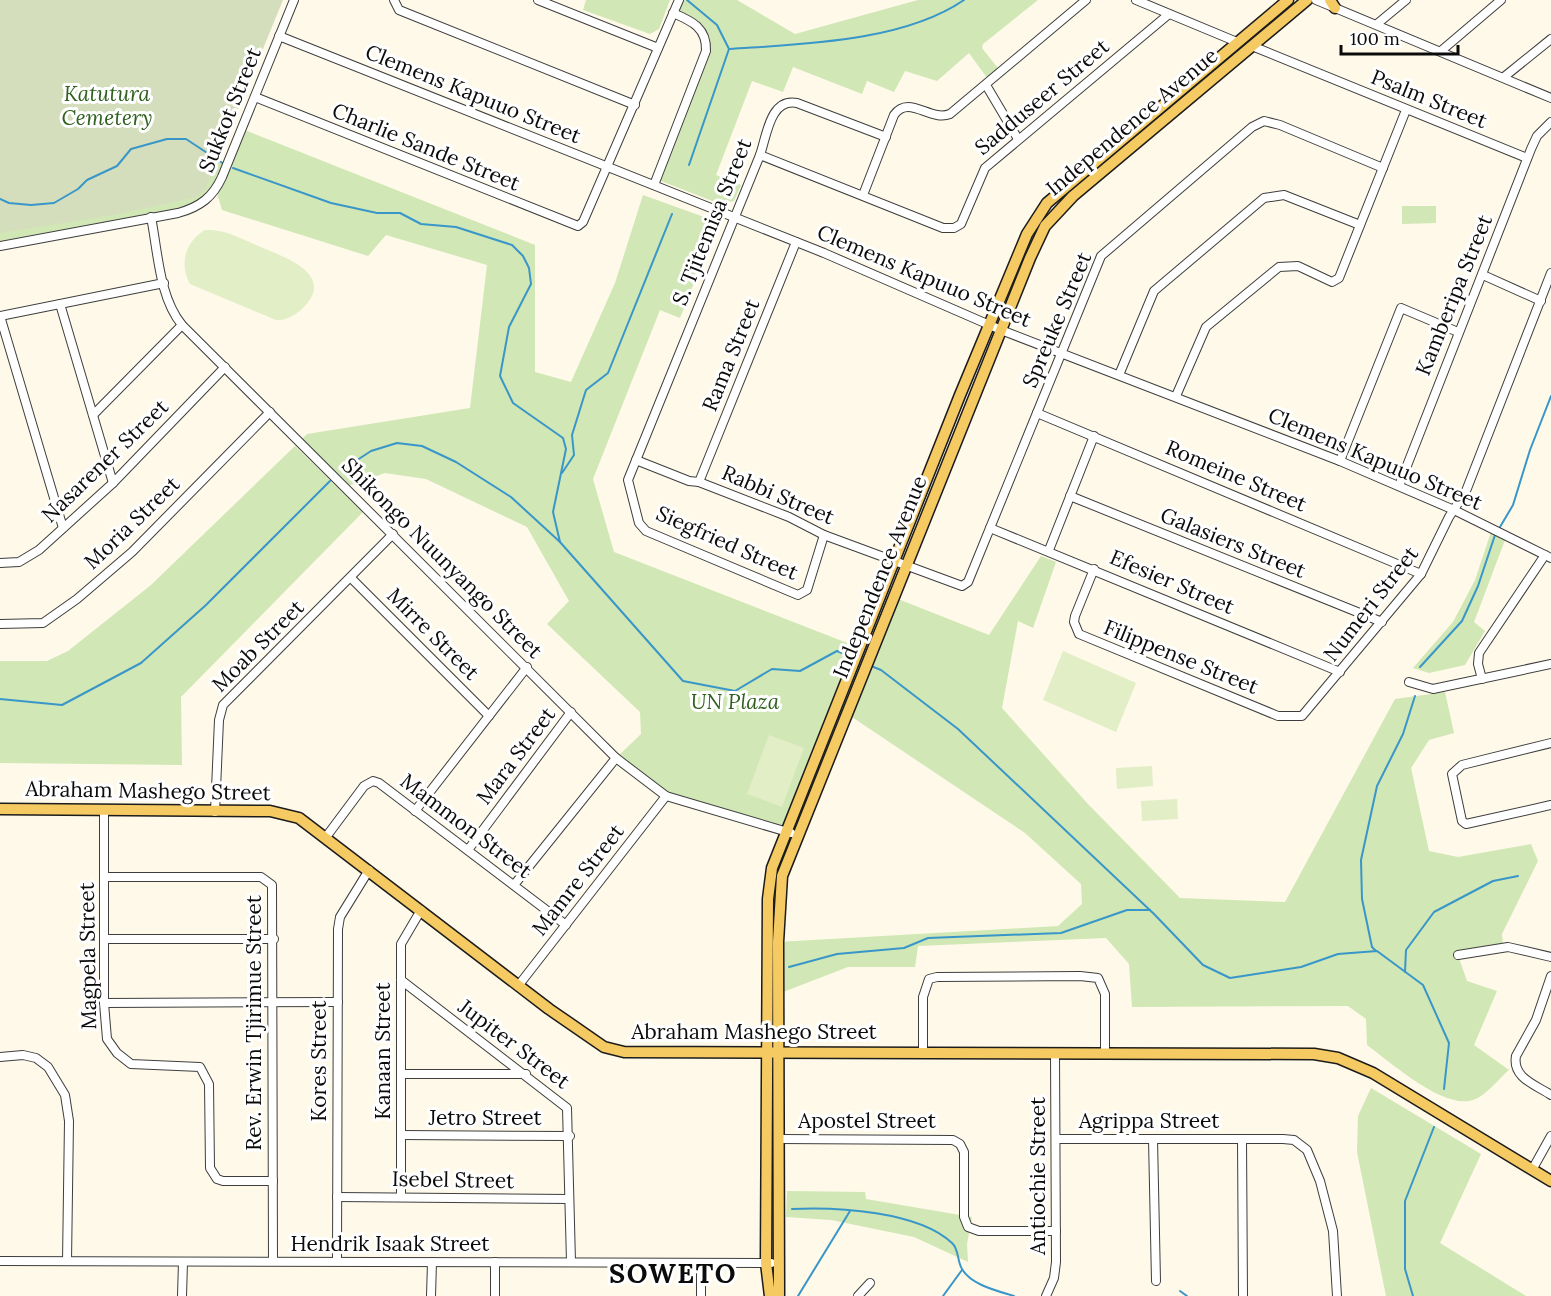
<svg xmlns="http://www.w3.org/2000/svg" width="1551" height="1296" font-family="Lora,serif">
<rect width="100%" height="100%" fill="#fef9e9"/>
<g fill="#d1e7b5">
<polygon points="586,0 670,0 659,29 650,34 583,10"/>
<polygon points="679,0 737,0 795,34 918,0 1038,0 983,44 982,48 1001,72 990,82 969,53 937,81 905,71 894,92 867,81 862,94 793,67 783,92 752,81 716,175 741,185 734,201 720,204 656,179 706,51 703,34 673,13"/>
<polygon points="242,129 535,245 535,372 571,382 615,283 643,195 718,222 680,318 660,310 593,479 614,552 860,648 786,831 672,798 616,758 641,734 640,712 547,624 569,601 527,527 426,479 385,473 345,487 299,442 307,434 470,408 487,265 386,235 368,256 222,210 216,190 198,206 0,246 0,199 186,139 225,165"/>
<polygon points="1402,206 1436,206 1436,223 1402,224"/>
<polygon points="295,446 363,512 181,697 182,765 0,763 0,661 47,661 68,651 151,585"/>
<polygon points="1491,532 1505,540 1474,622 1485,631 1465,665 1429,673 1413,668 1453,622 1475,580"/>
<path d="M1041 556 1056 562 1033 628 1018 621 1002 708 1087 803 1180 898 1285 902 1395 699 1445 692 1454 733 1429 740 1411 768 1429 851 1458 857 1531 844 1538 861 1502 934 1503 947 1458 955 1467 981 1497 991 1474 1045 1509 1070C1498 1079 1486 1096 1473 1100 1444 1110 1390 1062 1367 1045L1366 1019 1348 1006 1132 1007 1129 964 1106 938 918 946 915 967H848L778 994V942L1058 926 1082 904 1081 884 1025 833 846 713 893 597 989 635Z"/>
<polygon points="1371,1088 1481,1154 1440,1243 1526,1296 1386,1296 1357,1152 1358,1116"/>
<polygon points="787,1191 865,1192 866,1199 972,1217 967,1244 968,1262 914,1237 831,1220 786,1217"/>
</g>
<polygon fill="#d5debc" points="0,0 283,0 205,190 197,197 113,215 0,233"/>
<g fill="#e2eec6">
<path d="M205 230C226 229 244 240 263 248 287 258 338 276 301 310 293 316 286 321 276 320L190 284C179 264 185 242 205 230Z"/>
<polygon points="1063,651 1136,683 1116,732 1043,700"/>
<polygon points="769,735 804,748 782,807 747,794"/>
<polygon points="1152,766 1153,786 1117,789 1116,768"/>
<polygon points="1177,799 1178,819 1142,821 1141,801"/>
</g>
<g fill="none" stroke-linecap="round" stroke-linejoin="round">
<g stroke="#3996c9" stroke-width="2">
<polyline points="687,0 717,25 729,49 689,165"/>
<path d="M729 49C802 44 903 42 964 0"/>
<polyline points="233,168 331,203 377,213 400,213 421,224 456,227 512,245 523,256 529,268 531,284 509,327 500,376 513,403 563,438 566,449 553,512 560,542"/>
<polyline points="0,199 9,203 31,205 54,203 78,189 87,180 117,166 131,149 167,139 186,139 224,164"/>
<polyline points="345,468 371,451 397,443 422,446 456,462 511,497 560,542 683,681 735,691 772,669 800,671 837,651 852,657"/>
<polyline points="562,473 574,455 572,435 586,390 608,373 672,214"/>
<polyline points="1500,527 1513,505 1530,450 1551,396"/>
<polyline points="871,666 881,670 958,729 1154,914 1203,965 1230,978 1301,967 1338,954 1377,951 1423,985 1449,1043 1444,1089"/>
<polyline points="1420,667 1462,621 1478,586 1495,535"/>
<polyline points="0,699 62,705 141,663 206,605 330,481"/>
<polyline points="1376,951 1372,947 1362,899 1361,860 1377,786 1403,734 1415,696"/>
<polyline points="789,967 837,954 904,948 928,938 1061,933 1127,910 1150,910"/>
<polyline points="1405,972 1406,950 1434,912 1493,881 1518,876"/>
<path d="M792 1209C837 1207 918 1211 952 1243 959 1249 957 1261 962 1269 971 1285 998 1291 1014 1296"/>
<polyline points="1180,1291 1187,1296"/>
<polyline points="798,1296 850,1211"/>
<polyline points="943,1296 962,1270"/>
<polyline points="1413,1296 1405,1269 1405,1201 1434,1127"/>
</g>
<g stroke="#3e3e3e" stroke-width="10">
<g id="minor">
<polyline points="394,0 399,10 635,105"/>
<polyline points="538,0 658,48"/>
<polyline points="1136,0 1237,42"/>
<polyline points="1316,0 1551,98"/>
<polyline points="1377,24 1406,0"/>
<polyline points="279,36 824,253 1001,330 1340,461 1454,510 1551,558"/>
<polyline points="1252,46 1527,158"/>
<polyline points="1441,51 1501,0"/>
<polyline points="1504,77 1551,39"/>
<polyline points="986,85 1018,139"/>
<polyline points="255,97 578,226 583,222 679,0"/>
<polyline points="760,155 943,228 954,228 961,224 985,168 1169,14"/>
<path d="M654 185 706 51C707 28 692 21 673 13"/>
<path d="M863 195 894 115C909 94 930 122 950 114L1086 0"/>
<path d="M151 217C158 252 159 297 182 325L616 758 666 796 791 833"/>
<path d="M0 246 178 213C200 207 213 197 222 177L294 0"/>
<polyline points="1483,275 1541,301"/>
<polyline points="60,304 113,483"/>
<polyline points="0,316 63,528"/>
<polyline points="0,316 164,283"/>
<polyline points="1119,375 1154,291 1264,198 1284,195 1360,225"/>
<polyline points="1176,396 1206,327 1279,267 1298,266 1332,282 1339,278 1406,110"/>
<polyline points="1037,413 1421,574"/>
<polyline points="93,415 182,325"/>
<polyline points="636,460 689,481 699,482 789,517 824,535 962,586 968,582 1101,256 1252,127 1264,121 1280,125 1383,168"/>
<polyline points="1340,461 1401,308 1458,332"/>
<polyline points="699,482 796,242"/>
<polyline points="1399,486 1531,149 1537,136 1551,122"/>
<polyline points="1070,496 1382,622"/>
<polyline points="990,528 1340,672"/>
<path d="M824 535 807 590 798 595 646 531 639 523 628 480 760 155C767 135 770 98 797 103L886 137"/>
<polyline points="1049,550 1094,436"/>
<polyline points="0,563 19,562 39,550 113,483 225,367"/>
<polyline points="1094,569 1075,616 1074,622 1079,634 1278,716 1302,716 1421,574 1449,517 1466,491 1551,273"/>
<polyline points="351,578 489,716"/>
<polyline points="0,624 43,623 77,599 132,552 270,412"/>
<polyline points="1482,679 1478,664 1479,653 1545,555"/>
<polyline points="1409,682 1433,689 1551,664"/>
<polyline points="1551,743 1462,765 1452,774 1462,821 1466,824 1551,805"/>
<polyline points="104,811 104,1003 107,1039 117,1053 131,1064 200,1067 209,1084 210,1168 217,1179 223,1181 273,1181"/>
<polyline points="415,811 527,667"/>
<polyline points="215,812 219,720 223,705 393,534"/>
<polyline points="326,837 364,786 373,781 379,783 566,925"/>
<polyline points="468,850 571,712"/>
<polyline points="104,877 261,877 272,885 273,1261"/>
<polyline points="514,885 616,758"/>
<polyline points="104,939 274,939"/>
<polyline points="1458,955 1508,947 1551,957"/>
<path d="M1551 976 1536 1020 1516 1056C1512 1078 1536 1085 1551 1095"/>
<polyline points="401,980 567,1108 571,1262"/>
<polyline points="518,986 666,796"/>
<polyline points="104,1003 338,1002"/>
<polyline points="923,1052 923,997 929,979 937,977 1080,976 1098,978 1105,994 1105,1053"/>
<polyline points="0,1057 23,1055 36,1058 48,1067 65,1095 69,1121 67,1261"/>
<polyline points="402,1074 526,1074"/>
<polyline points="401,1135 570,1136"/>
<polyline points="779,1139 953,1140 960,1144 964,1152 964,1217 968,1227 979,1231 1056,1231"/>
<polyline points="1056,1139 1283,1139 1294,1140 1307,1150 1320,1181 1333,1231 1337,1296"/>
<polyline points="1153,1139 1156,1281"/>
<polyline points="1242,1140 1243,1296"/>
<polyline points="1532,1170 1551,1136"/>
<polyline points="337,1197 569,1199"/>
<polyline points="401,1197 401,944 421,910"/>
<polyline points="0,1261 771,1263"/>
<polyline points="337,1261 338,929 340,917 369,870"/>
<polyline points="495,1262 495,1296"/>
<polyline points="701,1263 701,1296"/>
<polyline points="182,1296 183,1262"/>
<polyline points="431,1296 432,1262"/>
<polyline points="858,1296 870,1283"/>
<polyline points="1046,1296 1054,1278 1056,1262 1055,1053"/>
</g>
</g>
<g stroke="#1c1c1c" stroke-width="13">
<g id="major">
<polyline points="1330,0 1335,8"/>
<polyline points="0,809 270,811 299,818 549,1009 604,1047 624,1052 1314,1054 1338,1058 1373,1073 1551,1181"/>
<polyline points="770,1296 766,1263 768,899 772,868 960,395 1027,234 1047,203 1288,0"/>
<polyline points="779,1296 778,942 782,876 1030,258 1045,226 1073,196 1307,0"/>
</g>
</g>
<use href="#minor" stroke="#fff" stroke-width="8"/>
<use href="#major" stroke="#f5ca63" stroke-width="10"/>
</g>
<g text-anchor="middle" stroke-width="6" stroke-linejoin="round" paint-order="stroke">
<g font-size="21" font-style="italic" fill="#2f601e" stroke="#fff">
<text x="107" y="101">Katutura<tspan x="107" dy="24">Cemetery</tspan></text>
<text x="735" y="709">UN Plaza</text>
</g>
<g font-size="21" fill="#0b0b0b" stroke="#fff">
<text transform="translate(473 94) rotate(22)" y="7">Clemens Kapuuo Street</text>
<text transform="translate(1042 97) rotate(-40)" y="7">Sadduseer Street</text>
<text transform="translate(1429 99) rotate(22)" y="7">Psalm Street</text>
<text transform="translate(230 110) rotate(-68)" y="7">Sukkot Street</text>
<text transform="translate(1132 122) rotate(-40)" y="7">Independence Avenue</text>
<text transform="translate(426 147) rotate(22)" y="7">Charlie Sande Street</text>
<text transform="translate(712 222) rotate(-68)" y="7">S. Tjitemisa Street</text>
<text transform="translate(924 276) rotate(23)" y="7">Clemens Kapuuo Street</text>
<text transform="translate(1454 295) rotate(-68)" y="7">Kamberipa Street</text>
<text transform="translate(1057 320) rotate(-67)" y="7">Spreuke Street</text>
<text transform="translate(731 355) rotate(-68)" y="7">Rama Street</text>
<text transform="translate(1375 459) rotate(23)" y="7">Clemens Kapuuo Street</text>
<text transform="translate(105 461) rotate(-44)" y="7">Nasarener Street</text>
<text transform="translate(1236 476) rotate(23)" y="7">Romeine Street</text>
<text transform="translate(778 495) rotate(23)" y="7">Rabbi Street</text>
<text transform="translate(132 523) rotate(-44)" y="7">Moria Street</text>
<text transform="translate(727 543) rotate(24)" y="7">Siegfried Street</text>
<text transform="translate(1233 543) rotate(22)" y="7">Galasiers Street</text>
<text transform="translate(442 558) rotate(45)" y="7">Shikongo Nuunyango Street</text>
<text transform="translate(880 577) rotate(-68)" y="7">Independence Avenue</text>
<text transform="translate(1172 582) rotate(23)" y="7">Efesier Street</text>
<text transform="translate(1371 604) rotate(-52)" y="7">Numeri Street</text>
<text transform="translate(433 634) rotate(45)" y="7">Mirre Street</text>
<text transform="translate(258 646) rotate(-45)" y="7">Moab Street</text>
<text transform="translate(1181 657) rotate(22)" y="7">Filippense Street</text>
<text transform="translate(516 756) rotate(-53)" y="7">Mara Street</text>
<text transform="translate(148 791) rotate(1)" y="7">Abraham Mashego Street</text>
<text transform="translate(466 826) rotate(37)" y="7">Mammon Street</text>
<text transform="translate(578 880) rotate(-52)" y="7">Mamre Street</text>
<text transform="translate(88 956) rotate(-91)" y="7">Magpela Street</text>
<text transform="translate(254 1023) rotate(-90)" y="7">Rev. Erwin Tjirimue Street</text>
<text x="754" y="1039">Abraham Mashego Street</text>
<text transform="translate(514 1044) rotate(37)" y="7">Jupiter Street</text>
<text transform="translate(383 1051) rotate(-90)" y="7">Kanaan Street</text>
<text transform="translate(319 1061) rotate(-90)" y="7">Kores Street</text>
<text x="485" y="1125">Jetro Street</text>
<text x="867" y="1128">Apostel Street</text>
<text x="1149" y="1128">Agrippa Street</text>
<text transform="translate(1038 1176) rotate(-90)" y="7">Antiochie Street</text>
<text transform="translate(453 1180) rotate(1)" y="7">Isebel Street</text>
<text x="390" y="1251">Hendrik Isaak Street</text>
</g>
<g font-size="27" font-weight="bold" letter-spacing="1.5" fill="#0b0b0b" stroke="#fff">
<text x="673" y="1283">SOWETO</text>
</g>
</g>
<path d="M1341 45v9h117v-9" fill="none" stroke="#0b0b0b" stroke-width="3"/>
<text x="1350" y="45" font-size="18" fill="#0b0b0b" stroke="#ffffff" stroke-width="4.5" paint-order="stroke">100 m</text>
</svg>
